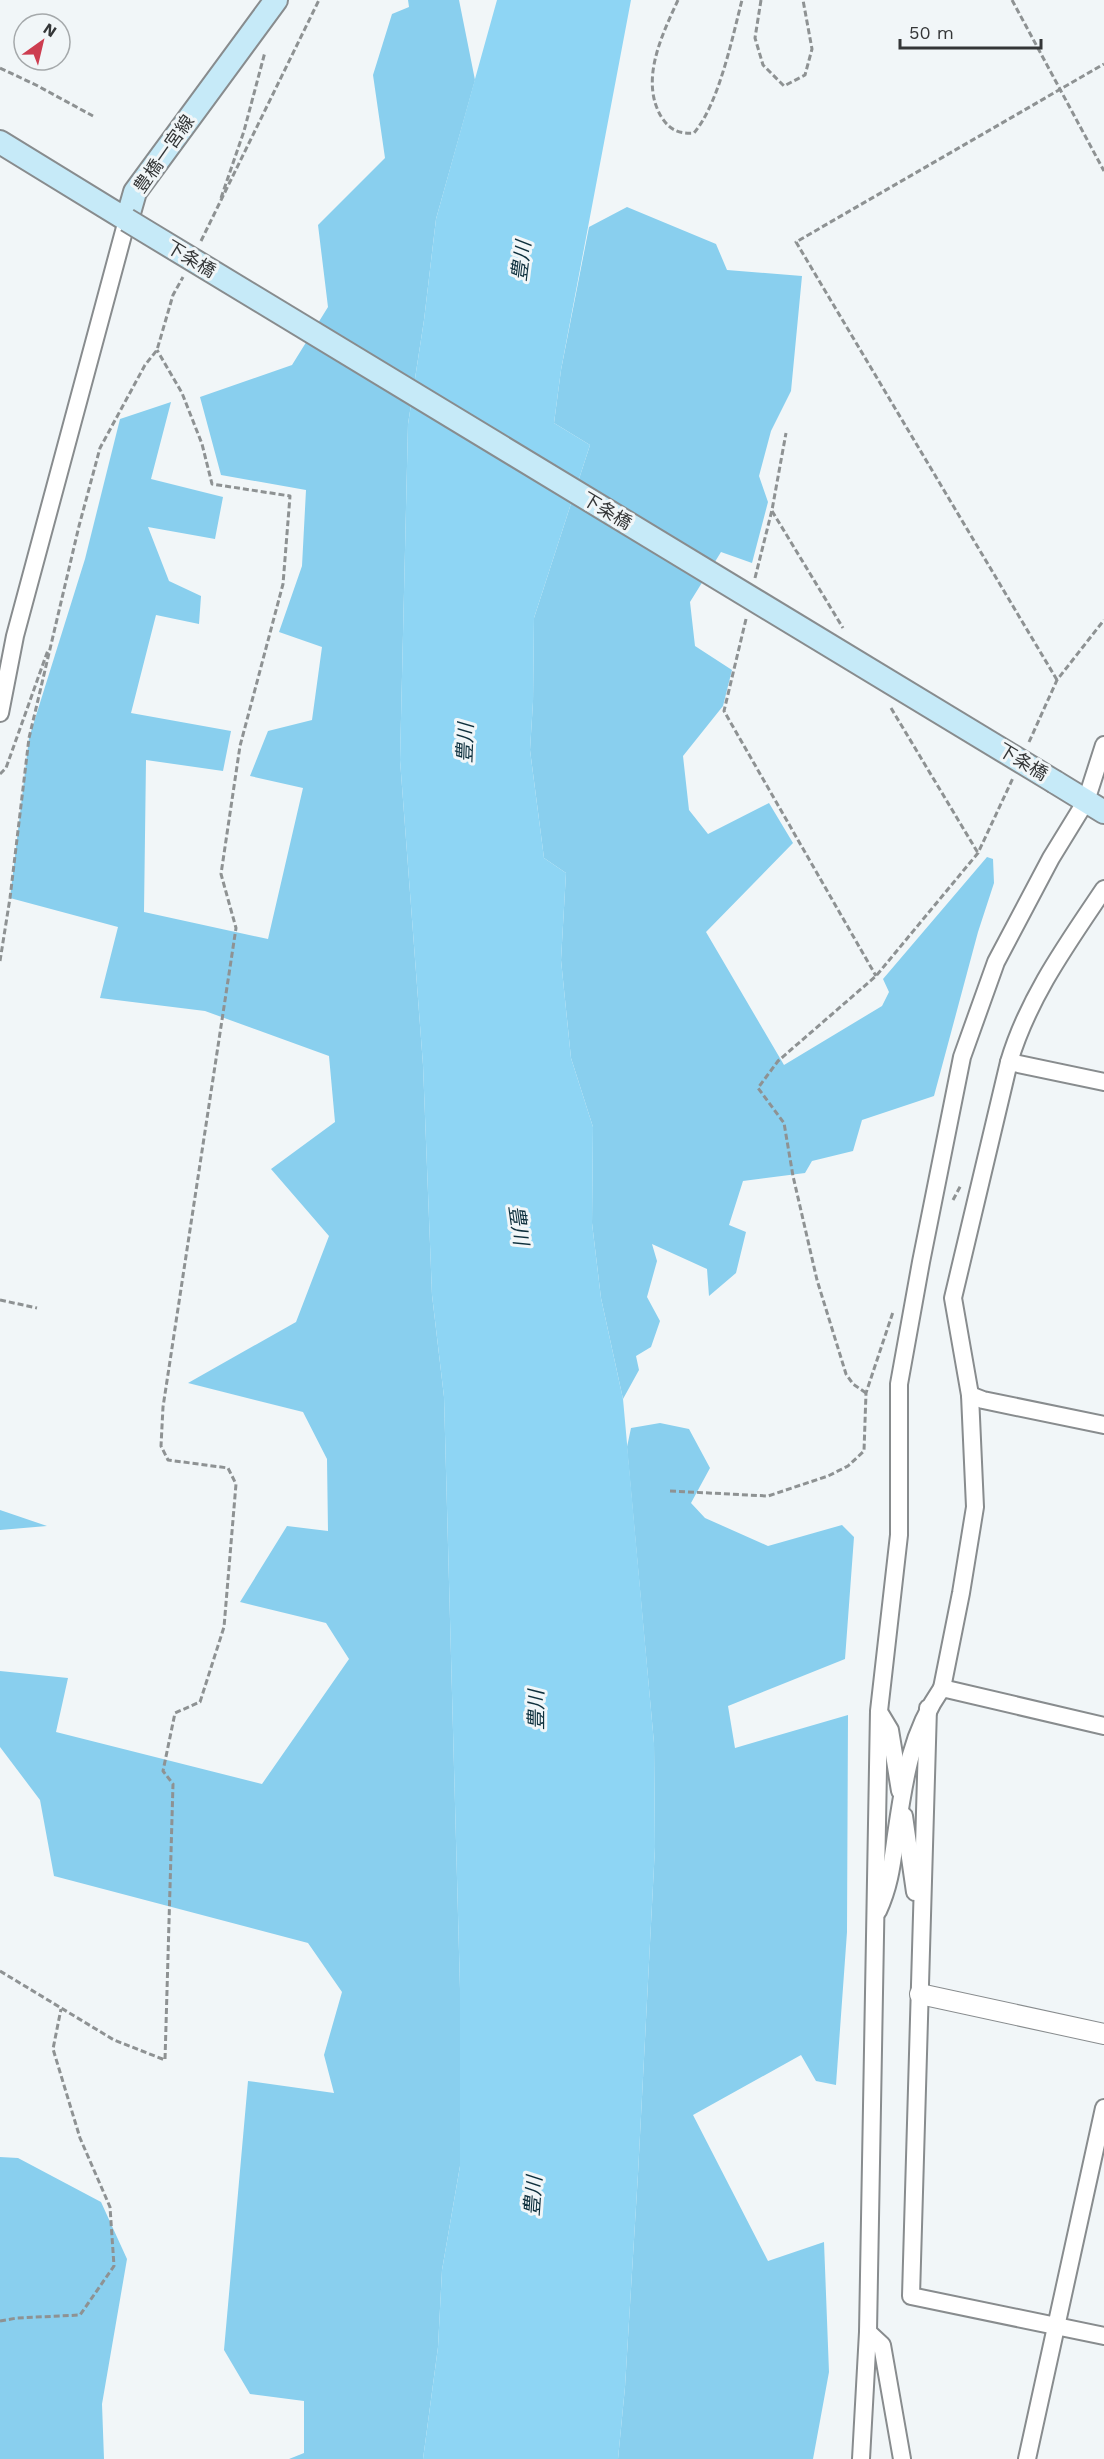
<svg xmlns="http://www.w3.org/2000/svg" width="1104" height="2459" font-family="'Work Sans','Noto Sans JP',sans-serif">
<rect width="100%" height="100%" fill="#f1f6f8"/>
<g fill="#89cfee">
<polygon points="408,0 459,0 475,80 436,219 424,320 408,424 400,760 423,1065 432,1295 444,1397 460,1989 460,2166 442,2270 438,2347 423,2459 289,2459 304,2453 304,2401 250,2394 224,2350 248,2081 334,2093 324,2055 342,1992 308,1943 54,1876 40,1800 0,1747 0,1671 68,1678 56,1732 262,1784 349,1659 326,1623 240,1602 287,1526 328,1531 327,1459 303,1412 188,1383 296,1322 329,1236 271,1169 335,1122 329,1056 205,1011 100,998 118,927 10,898 29,738 85,559 120,419 171,402 151,479 223,497 215,539 148,527 169,581 201,596 199,624 156,615 131,713 231,731 223,771 146,760 144,912 268,939 303,788 250,776 268,731 312,720 322,647 279,632 302,566 306,490 221,475 200,397 292,365 328,307 318,225 385,158 373,75 392,14 409,7"/>
<polygon points="627,207 716,244 727,270 802,276 791,391 771,431 759,476 768,502 752,563 721,552 690,602 695,646 732,670 723,706 683,756 689,810 708,834 769,803 793,843 706,932 784,1065 882,1006 889,992 883,979 987,857 993,859 994,883 978,932 934,1096 862,1120 853,1151 812,1161 805,1173 743,1181 729,1225 746,1232 736,1273 709,1296 707,1269 652,1244 657,1261 647,1297 660,1321 651,1347 636,1356 639,1370 623,1399 601,1298 592,1223 593,1127 571,1058 561,960 566,873 544,858 530,750 533,702 534,618 590,445 554,423 561,370 589,227"/>
<polygon points="660,1423 689,1429 710,1468 691,1503 705,1518 768,1546 842,1525 854,1537 845,1659 728,1706 735,1748 848,1715 847,1932 836,2085 816,2081 801,2055 693,2115 768,2261 824,2242 829,2372 813,2459 618,2459 625,2387 638,2174 655,1847 654,1743 627,1447 631,1428"/>
<polygon points="0,1510 47,1526 0,1530"/>
<polygon points="0,2157 18,2158 101,2202 127,2259 102,2404 104,2459 0,2459"/>
</g>
<polygon fill="#8ed5f4" points="497,0 631,0 561,370 554,423 590,445 534,618 533,702 530,750 544,858 566,873 561,960 571,1058 593,1127 592,1223 601,1298 623,1399 654,1743 655,1847 638,2174 625,2387 618,2459 423,2459 438,2347 442,2270 460,2166 460,1989 444,1397 432,1295 423,1065 400,760 408,424 424,320 436,219"/>
<g fill="none" stroke-linecap="round" stroke-linejoin="round">
<g stroke="#888c8e" stroke-width="20">
<g id="minor">
<polyline points="0,713 15,636 127,220"/>
<path d="M1009 1062C1028 998 1067 944 1104 889"/>
<polyline points="970,1395 983,1400 1104,1425"/>
<polyline points="942,1688 961,1593 975,1507 970,1395 953,1298 1009,1062 1104,1082"/>
<polyline points="928,1708 911,2296 1104,2336"/>
<polyline points="881,1715 890,1730 900,1791"/>
<polyline points="904,1816 915,1892"/>
<path d="M878 1911C890 1885 892 1863 896 1835 904 1781 910 1734 942 1688L1104 1726"/>
<polyline points="868,2332 882,2345 902,2459"/>
<polyline points="861,2459 868,2332 879,1711 899,1535 899,1384 921,1262 962,1057 996,962 1051,858 1086,801 1104,745"/>
<polyline points="1027,2459 1104,2108"/>
</g>
</g>
<g stroke="#888c8e" stroke-width="22">
<polyline id="tertiary" points="920,1994 1104,2034"/>
</g>
<g stroke="#888c8e" stroke-width="26">
<g id="secondary">
<polyline points="0,142 127,220 135,192 276,0"/>
<polyline points="1055,782 1104,812"/>
</g>
</g>
<g stroke="#8e9293" stroke-width="3" stroke-dasharray="6 3" stroke-linecap="butt">
<path d="M678 0C662 35 639 81 662 118 670 130 679 134 694 133 719 103 732 39 742 0"/>
<polyline points="761,0 755,38 763,65 784,86 805,75 812,49 803,0"/>
<polyline points="1012,0 1104,171"/>
<polyline points="0,68 36,85 93,116"/>
<polyline points="221,198 244,131 265,52"/>
<polyline points="201,241 319,0"/>
<polyline points="772,511 843,628"/>
<polyline points="755,578 772,510 786,433"/>
<polyline points="746,619 724,711 876,976"/>
<polyline points="1057,680 796,242 1104,64"/>
<polyline points="891,708 978,853"/>
<polyline points="1029,742 1057,680 1104,620"/>
<polyline points="0,774 6,768 48,650"/>
<polyline points="0,961 10,898 29,738 79,526 100,448 145,365 157,350 173,295 183,277"/>
<polyline points="953,1200 961,1185"/>
<polyline points="0,1300 37,1308"/>
<polyline points="866,1393 853,1384 846,1374 817,1280 793,1176 784,1123 758,1088 778,1061 876,976 978,853 1013,778"/>
<polyline points="670,1491 768,1496 828,1476 848,1466 864,1451 866,1393 893,1312"/>
<polyline points="0,1971 114,2040 165,2060 173,1784 163,1771 175,1713 200,1702 224,1627 236,1484 228,1468 168,1460 161,1446 163,1407 236,928 221,874 240,746 283,584 290,496 212,484 202,444 182,393 157,350"/>
<polyline points="0,2321 17,2318 80,2315 114,2266 110,2207 80,2138 53,2049 61,2009"/>
</g>
<use href="#minor" stroke="#fff" stroke-width="16"/>
<use href="#tertiary" stroke="#fff" stroke-width="20"/>
<use href="#secondary" stroke="#c6eaf8" stroke-width="22"/>
<g stroke="#888c8e" stroke-width="26" stroke-linecap="butt">
<polyline id="secondary-bridge" points="127,220 1055,782"/>
</g>
<use href="#secondary-bridge" stroke="#c6eaf8" stroke-width="22"/>
</g>
<g text-anchor="middle" stroke-width="6" stroke-linejoin="round" paint-order="stroke">
<g font-size="18" fill="#343637" stroke="#f1f6f8">
<text transform="translate(164 154) rotate(-55)" y="6">豊橋一宮線</text>
<text transform="translate(191 259) rotate(31)" y="6">下条橋</text>
<text transform="translate(607 511) rotate(31)" y="6">下条橋</text>
<text transform="translate(1023 762) rotate(31)" y="6">下条橋</text>
</g>
<g font-size="20" font-style="italic" fill="#0d2f3c" stroke="#f1f6f8">
<text transform="translate(521 261) rotate(-83)" y="7">豊川</text>
<text transform="translate(465 743) rotate(-88)" y="7">豊川</text>
<text transform="translate(519 1225) rotate(82)" y="7">豊川</text>
<text transform="translate(536 1710) rotate(-90)" y="7">豊川</text>
<text transform="translate(533 2196) rotate(-86)" y="7">豊川</text>
</g>
</g>
<g transform="translate(42 42) rotate(34)"><circle r="28" fill="#f1f6f8" stroke="#a5a9ab" stroke-width="1.5"/>
<path d="M0-4.5L10 22L0 15L-10 22Z" fill="#cd3d50"/>
<text y="-9" font-size="16" font-weight="bold" text-anchor="middle" fill="#343637">N</text>
</g>
<path d="M900 39v9h141v-9" fill="none" stroke="#343637" stroke-width="3"/>
<text x="909" y="39" font-size="18" fill="#343637" stroke="#f1f6f8" stroke-width="4.5" paint-order="stroke">50 m</text>
</svg>
